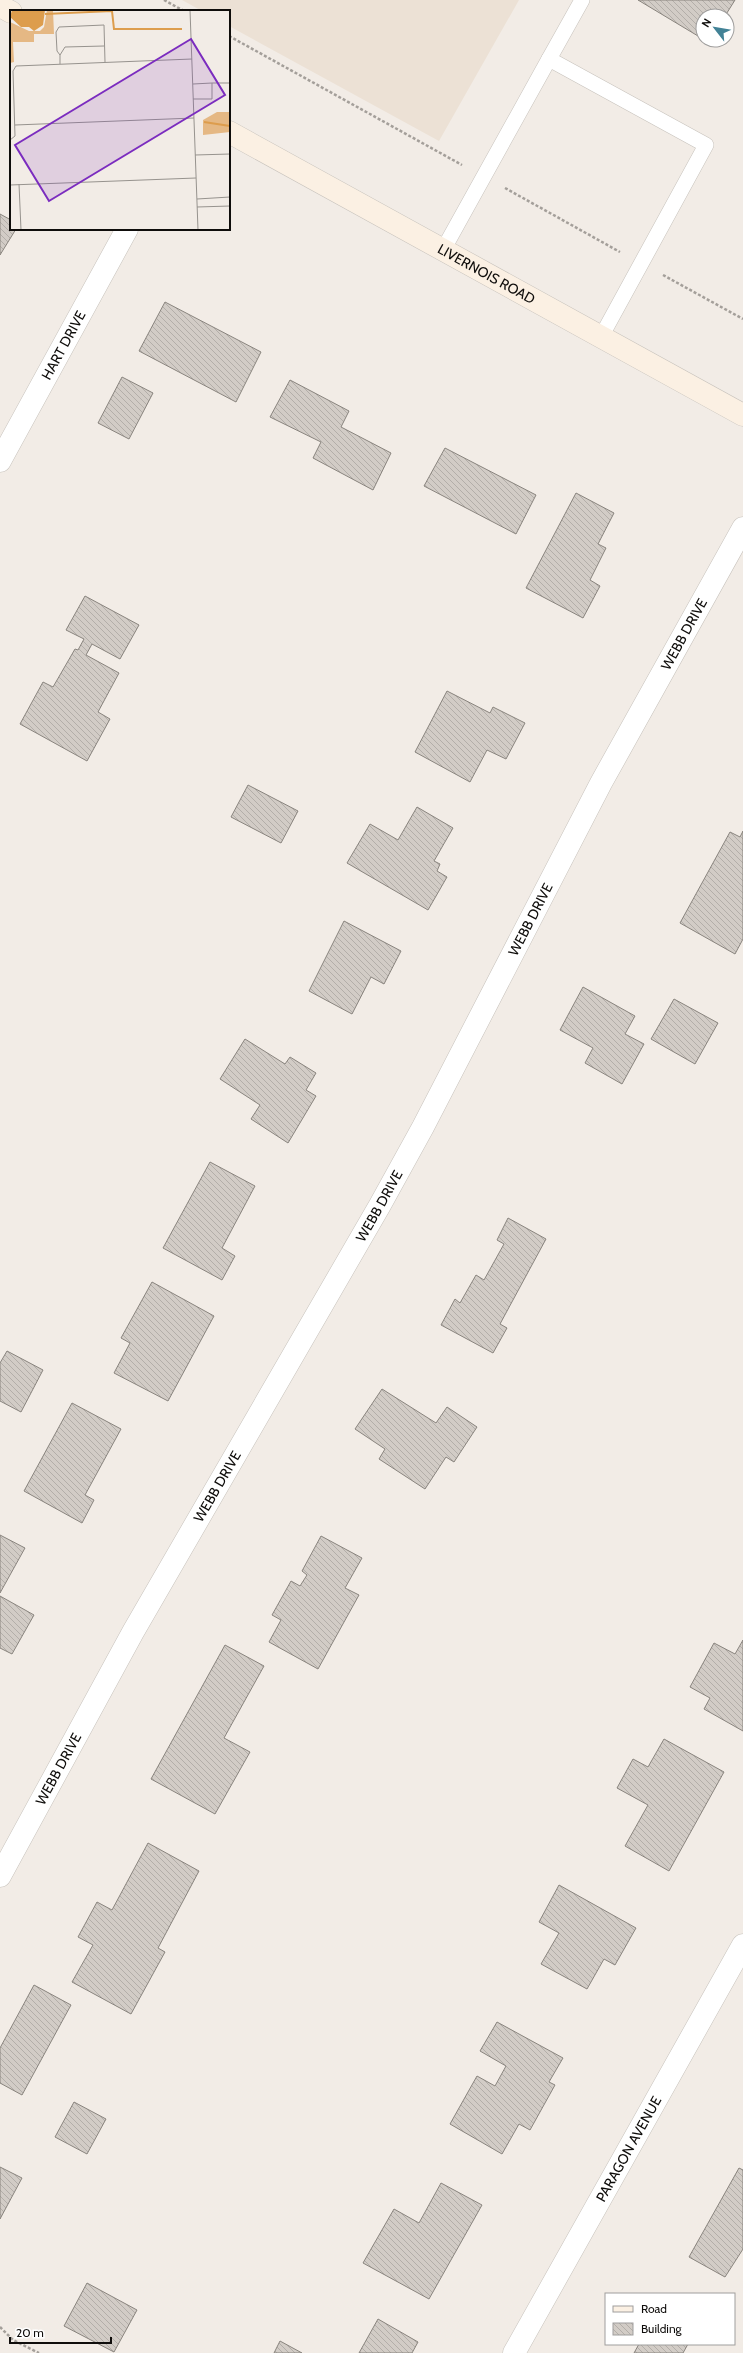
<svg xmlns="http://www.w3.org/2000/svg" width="743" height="2353" font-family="Cabin,sans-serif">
<defs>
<pattern id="building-back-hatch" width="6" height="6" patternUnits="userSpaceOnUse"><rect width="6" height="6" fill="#d2ccc6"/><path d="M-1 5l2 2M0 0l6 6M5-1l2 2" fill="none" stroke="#b3aea9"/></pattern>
</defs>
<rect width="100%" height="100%" fill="#f2ece6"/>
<polygon fill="#ece1d5" points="182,0 519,0 439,141 229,26 229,11 202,11"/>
<g fill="url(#building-back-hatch)" stroke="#89847e">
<polygon points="638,0 735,0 725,16 703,16 703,39"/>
<polygon points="0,214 11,220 11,229 16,229 0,255"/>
<polygon points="165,302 261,352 236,402 139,351"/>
<polygon points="122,377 153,393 129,439 98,423"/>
<polygon points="290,380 349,411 341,427 391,453 373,490 313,458 321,442 270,417"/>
<polygon points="445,448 536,495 516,534 424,486"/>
<polygon points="576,493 614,513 598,544 606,548 590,580 600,586 583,618 526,588"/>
<polygon points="85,596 139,625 120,659 92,644 86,655 119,673 98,712 110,719 87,761 20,724 43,682 53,687 75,649 78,650 84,639 66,630"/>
<polygon points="447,691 490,713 493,707 525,723 506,759 487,750 470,782 415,752"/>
<polygon points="248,785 298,811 281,843 231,817"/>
<polygon points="417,807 453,828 434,861 440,864 437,871 447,877 428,910 347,863 370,824 398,840"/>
<polygon points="743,831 743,939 735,954 680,923 730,832 740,837"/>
<polygon points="344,921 401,951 384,984 371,977 352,1014 309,991"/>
<polygon points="583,987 635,1016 625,1034 644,1044 622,1084 585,1063 593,1048 560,1030"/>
<polygon points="674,999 718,1023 695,1064 651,1039"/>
<polygon points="245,1039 285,1064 290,1057 316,1073 306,1090 316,1096 288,1143 251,1119 260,1105 220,1079"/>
<polygon points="210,1162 255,1186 222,1248 235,1256 222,1280 163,1248"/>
<polygon points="508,1218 546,1239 500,1324 507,1328 493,1353 441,1325 455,1299 460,1303 476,1275 484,1280 504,1244 497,1240"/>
<polygon points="152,1282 214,1316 168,1401 114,1373 130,1343 121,1338"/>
<polygon points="7,1351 43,1370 21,1412 0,1401 0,1363"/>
<polygon points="382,1389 436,1423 447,1407 477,1427 454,1462 446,1457 425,1489 379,1459 385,1449 355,1429"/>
<polygon points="72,1403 121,1429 85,1495 94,1500 82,1523 24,1491"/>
<polygon points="0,1535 25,1548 0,1593"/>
<polygon points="321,1536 362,1558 345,1588 359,1595 318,1669 269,1642 281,1620 272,1615 291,1581 300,1586 307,1575 302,1571"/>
<polygon points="0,1596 34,1615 12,1654 0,1648"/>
<polygon points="743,1640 743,1731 704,1709 710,1698 690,1687 714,1643 735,1654"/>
<polygon points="225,1645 264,1666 224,1738 250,1752 215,1814 151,1779"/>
<polygon points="664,1739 724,1772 669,1871 625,1846 648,1805 617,1788 633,1759 648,1767"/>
<polygon points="148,1843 199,1871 158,1948 165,1952 131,2014 72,1982 93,1945 78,1937 97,1902 112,1910"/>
<polygon points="559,1885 636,1928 615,1965 604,1959 587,1989 541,1964 559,1933 539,1922"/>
<polygon points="34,1985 71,2005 22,2095 0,2083 0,2048"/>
<polygon points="497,2022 563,2058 549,2082 555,2085 530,2130 519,2124 502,2154 450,2124 477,2076 495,2086 506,2066 480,2051"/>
<polygon points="74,2102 106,2119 87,2154 55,2137"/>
<polygon points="0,2167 22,2178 0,2219"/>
<polygon points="739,2168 743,2170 743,2249 725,2277 689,2257"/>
<polygon points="441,2183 482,2205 429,2299 363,2263 394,2209 419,2223"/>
<polygon points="87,2283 137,2310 114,2352 64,2326"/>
<polygon points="378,2319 418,2342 412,2353 359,2353"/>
<polygon points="280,2341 302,2353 274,2353"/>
<polygon points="639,2344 688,2344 683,2353 634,2353"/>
</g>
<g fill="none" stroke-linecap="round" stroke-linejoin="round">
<g stroke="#c7c2bc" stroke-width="16">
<g id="service">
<polyline points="549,59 582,0"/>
<polyline points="443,250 549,59 706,145 601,337"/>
</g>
</g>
<g stroke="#c7c2bc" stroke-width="23">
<g id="minor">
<path id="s1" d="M0 461 127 229"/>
<path id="s2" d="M0 1876 133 1632 380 1205 423 1127 601 783 743 528"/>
<path id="s3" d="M514 2353 743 1945"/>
</g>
</g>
<g stroke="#c7c2bc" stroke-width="23">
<g id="secondary">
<polyline points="0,6 11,12"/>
<path id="s4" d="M229 132 743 415"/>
</g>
</g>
<g stroke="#a49f9a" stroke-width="2.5" stroke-dasharray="3 2" stroke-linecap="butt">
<polyline points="164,0 184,11"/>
<polyline points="229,36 462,165"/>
<polyline points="505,188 620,252"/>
<polyline points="663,275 743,319"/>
<polyline points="0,2327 13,2340 39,2353"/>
</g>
<use href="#service" stroke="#fff" stroke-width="15"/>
<use href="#minor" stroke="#fff" stroke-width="22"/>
<use href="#secondary" stroke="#fbf0e3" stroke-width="22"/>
</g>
<g text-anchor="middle" stroke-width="3" stroke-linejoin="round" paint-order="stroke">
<g font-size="14" fill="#0f0d0b" stroke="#fff">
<text dy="5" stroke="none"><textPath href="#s4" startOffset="294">LIVERNOIS ROAD</textPath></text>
<text dy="5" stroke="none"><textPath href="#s1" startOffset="132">HART DRIVE</textPath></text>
<text dy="5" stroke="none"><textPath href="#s2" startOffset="1418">WEBB DRIVE</textPath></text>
<text dy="5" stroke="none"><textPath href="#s2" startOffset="1094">WEBB DRIVE</textPath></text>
<text dy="5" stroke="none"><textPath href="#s2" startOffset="770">WEBB DRIVE</textPath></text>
<text dy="5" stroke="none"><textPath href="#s2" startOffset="446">WEBB DRIVE</textPath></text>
<text dy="5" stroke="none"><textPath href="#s2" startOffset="122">WEBB DRIVE</textPath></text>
<text dy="5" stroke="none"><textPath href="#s3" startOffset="234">PARAGON AVENUE</textPath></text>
</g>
</g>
<g transform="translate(10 10)">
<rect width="220" height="220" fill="#f2ece6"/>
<path d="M37 0H43L44 24H24V32H3L4 52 0 53V12L19 21H30L34 17ZM207 102H220V122L193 125V110Z" fill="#e5b884"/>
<path d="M2 0H35L33 15 24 21 19 17H11L0 7Z" fill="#dd9d4d"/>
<path fill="none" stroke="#dd9d4d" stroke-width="2" d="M35 4 102 1 104 19H172M194 112 220 116"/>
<path fill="none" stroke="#97938e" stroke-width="1" d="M180 0 188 220M50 45 47 41 46 22 49 17 94 15 95 52M50 54V45L55 37 94 36M202 73H220M183 74 202 73V89H183M5 115 184 108M0 130 5 126 3 61 6 56 182 49M185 145 220 144M9 174 11 220M0 175 186 168M187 189 220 187M187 197 220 196"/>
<path fill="#7b2cbf" fill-opacity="0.15" stroke="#7b2cbf" stroke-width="2" d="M181 29 215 85 39 191 5 135Z"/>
<rect width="220" height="220" fill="none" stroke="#0f0d0b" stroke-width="2"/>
</g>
<rect x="605" y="2293" width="130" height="52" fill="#ffffff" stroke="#9f9e9d"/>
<rect x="613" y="2306" width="20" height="6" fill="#fbf0e3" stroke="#9f9e9d"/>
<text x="641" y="2313" font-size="12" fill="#0f0d0b">Road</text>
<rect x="613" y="2323" width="20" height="12" fill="url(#building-back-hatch)" stroke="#9f9e9d"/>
<text x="641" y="2333" font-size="12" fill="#0f0d0b">Building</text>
<g transform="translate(715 28) rotate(301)"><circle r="19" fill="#ffffff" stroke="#9f9e9d"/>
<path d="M0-3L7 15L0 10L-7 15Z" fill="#428296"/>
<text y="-6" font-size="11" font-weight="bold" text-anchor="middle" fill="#0f0d0b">N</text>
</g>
<path d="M10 2337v6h101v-6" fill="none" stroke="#0f0d0b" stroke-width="2"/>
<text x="16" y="2337" font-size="12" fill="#0f0d0b" stroke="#ffffff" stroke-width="3" paint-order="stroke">20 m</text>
</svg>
